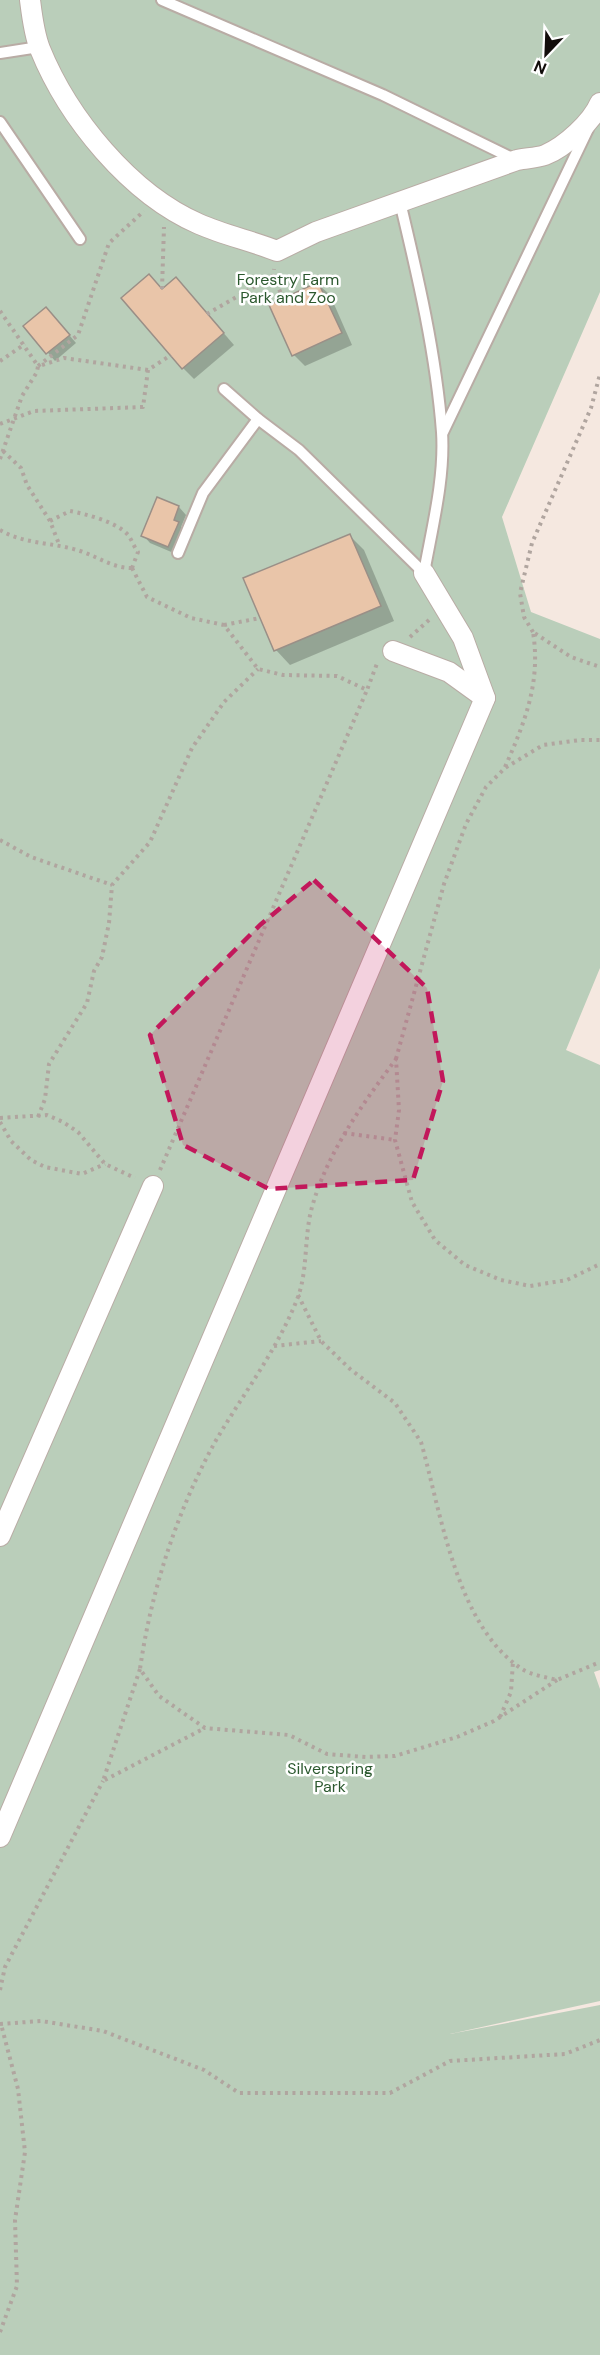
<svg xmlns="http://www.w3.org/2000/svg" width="600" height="2355" font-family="'DM Sans',sans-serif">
<rect width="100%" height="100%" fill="#f5e8e0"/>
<polygon fill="#baceba" points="0,0 600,0 600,292 502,517 531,612 600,639 600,968 566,1050 600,1065 600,1670 594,1672 600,1689 600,2001 450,2034 600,2005 600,2355 0,2355"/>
<g fill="#0003">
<polygon points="318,284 330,295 352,345 305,366 294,355"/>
<polygon points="163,290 187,291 234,345 194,379 183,368"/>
<polygon points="53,316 76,343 55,361 25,326"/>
<polygon points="158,499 179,507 186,515 181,527 186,531 176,554 150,543 143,535"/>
<polygon points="349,535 364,550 394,621 290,665 276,650"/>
</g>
<g fill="#e9c5a9" stroke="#9a8f87" stroke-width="1.5">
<polygon points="149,274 162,289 176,277 224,333 182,369 121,298"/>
<polygon points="318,282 342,333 292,356 269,305"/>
<polygon points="46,307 70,335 46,354 23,326"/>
<polygon points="157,497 179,506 174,520 179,522 168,547 141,536"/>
<polygon points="350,534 381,606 274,651 243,578"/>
</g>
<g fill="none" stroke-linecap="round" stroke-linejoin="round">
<g stroke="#b9aca5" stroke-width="14">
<g id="lane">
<polyline points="162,0 383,95 516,160"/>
<polyline points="0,53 39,47"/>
<polyline points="0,122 80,239"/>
<path d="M400 202C418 277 436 354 442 432 445 478 432 528 424 573"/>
<polyline points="224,389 258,419 299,450 424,573"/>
<polyline points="443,432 588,129"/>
<polyline points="178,553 203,493 258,419"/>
</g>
</g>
<g stroke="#b9aca5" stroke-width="22">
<g id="street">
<path d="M30 0C32 16 34 34 40 49 68 118 130 194 199 224 224 235 252 241 277 251L316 232 517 160C526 158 537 158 545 155 565 147 592 122 600 103"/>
<polyline points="393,651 449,672 485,698"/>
<polyline points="0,1536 153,1186"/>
<polyline points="0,1837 485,698 463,638 424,573"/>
</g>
</g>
<g stroke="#b0a59f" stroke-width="4" stroke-dasharray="3 4.5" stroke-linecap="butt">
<polyline points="273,276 283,298"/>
<polyline points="162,289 164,227"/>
<polyline points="0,311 38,366 37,372 22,396 0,459"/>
<polyline points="207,314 273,276 274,269"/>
<polyline points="0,361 25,344"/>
<polyline points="42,365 64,358 148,370 171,355"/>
<polyline points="38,366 78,335 109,243 144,211"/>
<polyline points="0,424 34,411 143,407 148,370"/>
<polyline points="3,451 21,468 27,485 50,521 59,544"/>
<path d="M50 521 70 511C86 514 117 522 128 535 132 540 134 547 138 552L132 568"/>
<path d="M0 530C25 545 56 542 83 552 100 558 113 568 132 568"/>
<polyline points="132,568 147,597 191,618 224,625 258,669 283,675 337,676 367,690 378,661"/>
<polyline points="224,625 260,618"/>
<polyline points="533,632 524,617 520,593 532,543 591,408 600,374"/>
<polyline points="410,637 429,620"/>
<path d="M505 767C525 722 541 682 533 632L571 657 600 667"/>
<polyline points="0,840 31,857 112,885"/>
<polyline points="396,1059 444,884 466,824 486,787 505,768 543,745 580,740 600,740"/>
<polyline points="38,1117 45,1099 49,1064 87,1003 94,971 102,957 109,923 112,885 150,842 192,748 224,702 258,669"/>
<polyline points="0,1118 47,1115 63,1122 78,1132 105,1164 135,1178"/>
<polyline points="0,1122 11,1141 31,1160 45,1167 82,1174 105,1164"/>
<polyline points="344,1133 395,1140"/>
<polyline points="160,1170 367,690"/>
<path d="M298 1295 321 1341 350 1369 395 1403 421 1442C441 1512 456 1626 522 1669 531 1675 546 1677 557 1680L600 1662"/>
<polyline points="274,1346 321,1341"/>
<polyline points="140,1669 103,1781 205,1728"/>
<path d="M557 1680 494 1721 457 1737 395 1756 366 1757 327 1754 289 1735 205 1728 159 1696 140 1669C151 1591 177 1511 215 1442 243 1394 278 1349 298 1297 308 1269 304 1236 312 1207 328 1151 362 1105 396 1059L399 1110 395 1140 412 1202 435 1240 465 1265 501 1280 530 1286 567 1280 600 1264"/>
<polyline points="500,1717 511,1692 513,1661"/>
<polyline points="0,1990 5,1967 103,1781"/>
<polyline points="0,2024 41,2021 103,2031 204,2070 239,2093 390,2093 450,2061 565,2054 600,2040"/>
<polyline points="0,2332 17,2286 15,2220 25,2152 18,2089 1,2024"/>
</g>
<use href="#lane" stroke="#fff" stroke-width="10"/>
<use href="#street" stroke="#fff" stroke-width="20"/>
</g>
<path fill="#c2185b" fill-opacity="0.2" stroke="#c2185b" stroke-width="4.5" stroke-dasharray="12 8" stroke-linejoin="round" d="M314 880 427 988 443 1081 413 1180 269 1189 183 1145 150 1035 260 925Z"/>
<g text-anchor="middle" stroke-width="5" stroke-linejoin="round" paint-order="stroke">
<g font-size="16" fill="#2b582e" stroke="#fff">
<text x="288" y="285">Forestry Farm<tspan x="288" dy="18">Park and Zoo</tspan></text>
<text x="330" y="1774">Silverspring<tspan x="330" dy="18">Park</tspan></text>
</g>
</g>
<g transform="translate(546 54) rotate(203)" stroke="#ffffff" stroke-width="4.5" paint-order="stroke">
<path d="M0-4.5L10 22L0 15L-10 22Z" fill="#120d0b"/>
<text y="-9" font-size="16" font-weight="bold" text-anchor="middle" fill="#120d0b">N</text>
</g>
</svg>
